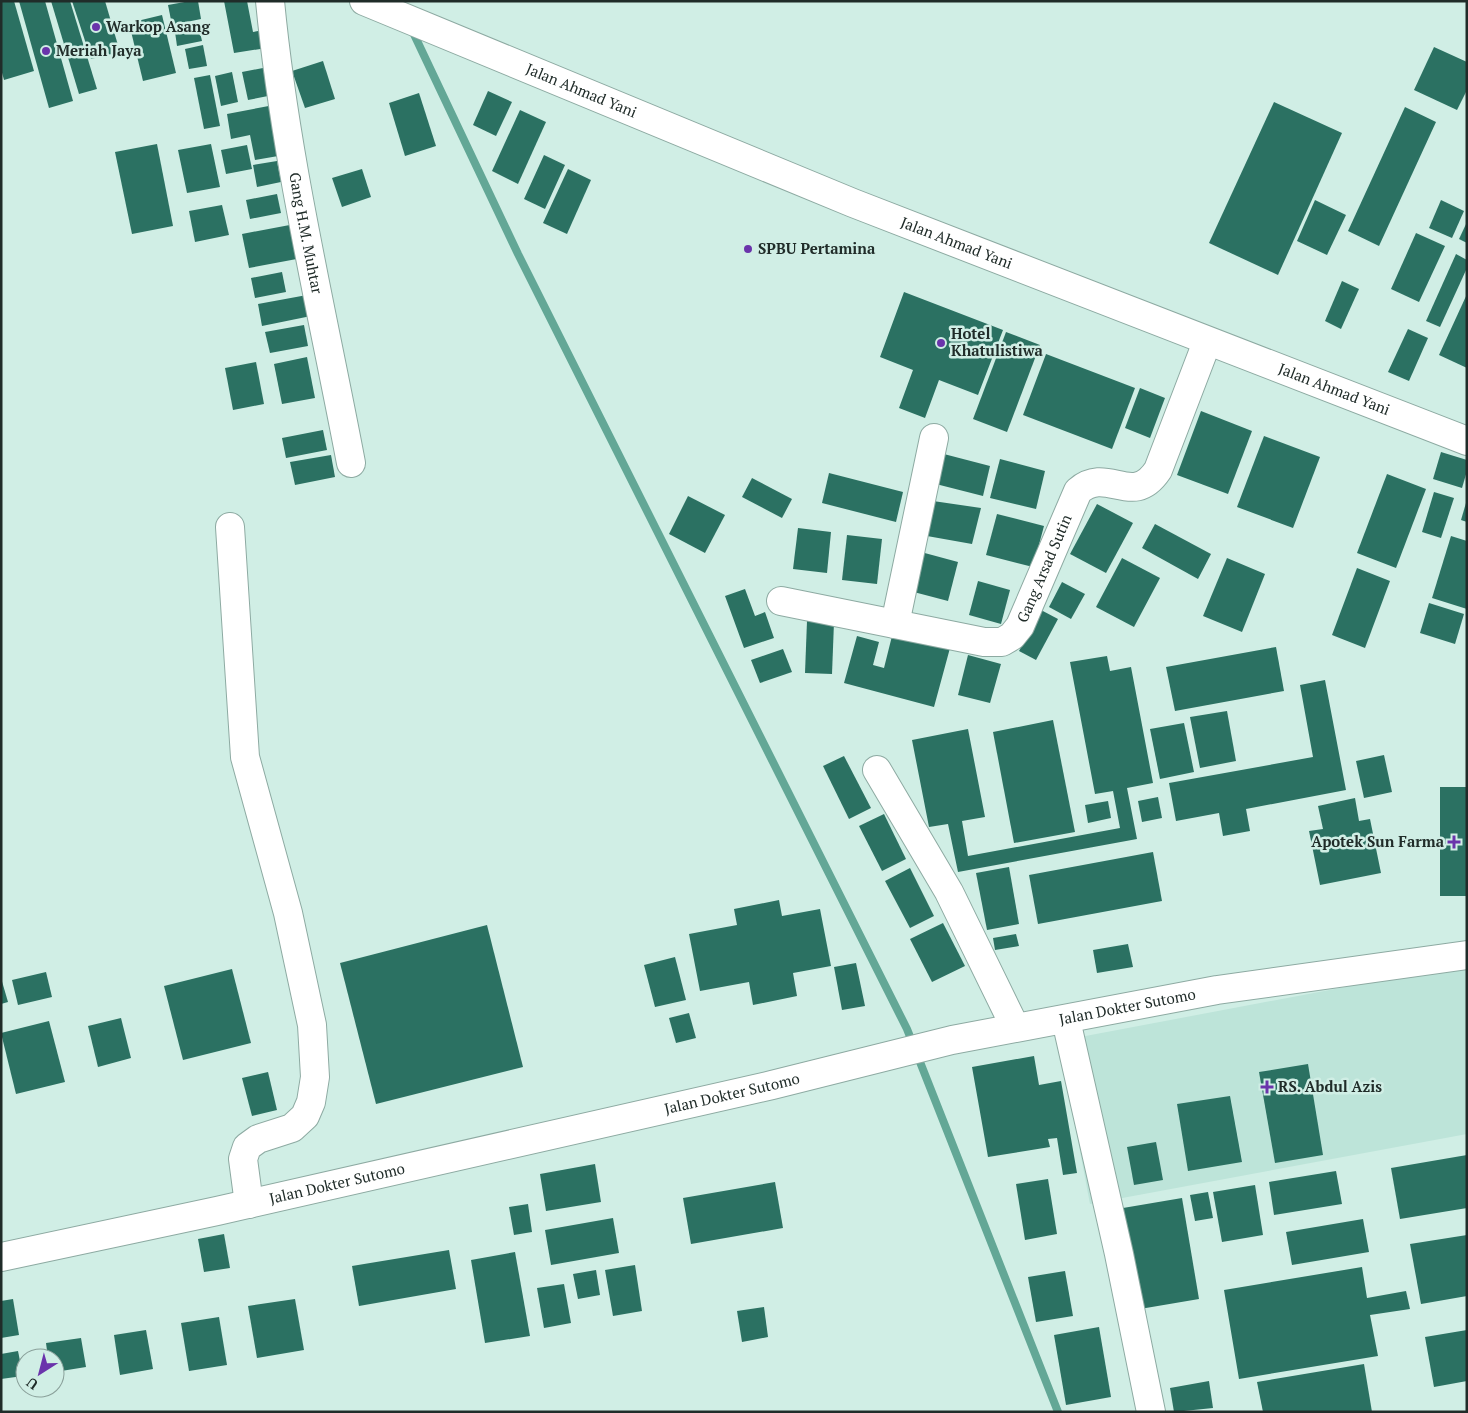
<svg xmlns="http://www.w3.org/2000/svg" width="1468" height="1413" font-family="'PT Serif',serif">
<rect width="100%" height="100%" fill="#d0eee5"/>
<polygon fill="#bde4d9" points="1467,964 1467,1134 1090,1204 1059,1041"/>
<g fill="none" stroke-linecap="round" stroke-linejoin="round">
<polyline stroke="#63a796" stroke-width="8" points="411,28 518,254 907,1029 1058,1412"/>
</g>
<g fill="#2b7162">
<polygon points="1,1 14,1 34,71 4,80 1,69"/>
<polygon points="19,1 45,1 73,101 49,108"/>
<polygon points="51,1 70,1 97,89 79,94"/>
<polygon points="72,1 105,1 120,52 91,59"/>
<polygon points="190,1 198,1 201,19 172,25 168,5"/>
<polygon points="224,1 247,1 253,32 269,29 273,47 234,53"/>
<polygon points="162,15 176,73 143,81 129,23"/>
<polygon points="199,28 202,41 177,46 175,32"/>
<polygon points="203,45 207,66 189,69 185,49"/>
<polygon points="1434,47 1467,62 1467,90 1457,110 1414,90"/>
<polygon points="323,61 335,99 305,108 292,71"/>
<polygon points="263,68 268,96 248,100 242,72"/>
<polygon points="232,72 238,102 221,106 215,76"/>
<polygon points="210,75 220,126 204,129 194,78"/>
<polygon points="488,91 512,102 496,136 473,125"/>
<polygon points="419,93 436,146 405,156 389,103"/>
<polygon points="1274,102 1342,133 1278,275 1209,243"/>
<polygon points="274,105 284,155 255,160 250,135 231,139 227,114"/>
<polygon points="1405,107 1436,122 1379,246 1348,231"/>
<polygon points="520,110 546,122 518,184 492,171"/>
<polygon points="157,144 173,226 132,234 115,152"/>
<polygon points="211,144 220,187 187,193 178,150"/>
<polygon points="247,145 252,169 226,174 221,150"/>
<polygon points="544,155 565,165 545,209 524,199"/>
<polygon points="277,161 281,182 257,187 253,165"/>
<polygon points="362,169 371,197 342,207 332,178"/>
<polygon points="568,169 591,180 567,234 543,223"/>
<polygon points="277,194 281,213 250,219 246,200"/>
<polygon points="1315,200 1346,215 1327,255 1297,241"/>
<polygon points="1441,200 1464,211 1452,238 1429,228"/>
<polygon points="222,205 229,235 195,242 189,211"/>
<polygon points="1467,222 1467,243 1459,239"/>
<polygon points="295,224 302,258 249,268 242,234"/>
<polygon points="1416,233 1445,246 1419,302 1391,289"/>
<polygon points="1456,254 1467,260 1467,268 1440,327 1426,321"/>
<polygon points="282,272 286,292 255,298 251,278"/>
<polygon points="1342,281 1359,289 1341,329 1325,321"/>
<polygon points="904,292 1003,330 978,395 939,380 925,418 899,408 913,370 880,357"/>
<polygon points="1467,294 1467,368 1439,355"/>
<polygon points="307,295 311,316 262,326 258,304"/>
<polygon points="304,325 308,346 270,353 265,332"/>
<polygon points="1408,329 1428,338 1409,381 1388,372"/>
<polygon points="1006,332 1040,345 1007,432 973,419"/>
<polygon points="1046,354 1135,388 1112,449 1023,415"/>
<polygon points="307,357 315,398 282,404 274,364"/>
<polygon points="256,362 264,404 233,410 225,368"/>
<polygon points="1140,388 1165,398 1150,438 1125,428"/>
<polygon points="1201,411 1252,431 1228,494 1177,475"/>
<polygon points="323,430 327,450 286,458 282,438"/>
<polygon points="1264,436 1320,457 1293,528 1237,507"/>
<polygon points="1441,452 1467,460 1467,471 1462,488 1433,479"/>
<polygon points="940,453 990,466 983,496 932,483"/>
<polygon points="331,455 335,477 295,485 290,462"/>
<polygon points="1000,459 1045,471 1036,509 990,498"/>
<polygon points="829,473 903,492 896,522 822,503"/>
<polygon points="1387,474 1426,489 1396,568 1357,553"/>
<polygon points="752,478 792,499 782,518 742,497"/>
<polygon points="1434,492 1454,498 1441,538 1422,532"/>
<polygon points="688,496 725,515 705,553 669,534"/>
<polygon points="933,501 981,508 972,544 927,536"/>
<polygon points="1466,503 1467,503 1467,522 1461,520"/>
<polygon points="1097,504 1133,523 1106,573 1070,554"/>
<polygon points="997,514 1044,526 1033,567 986,555"/>
<polygon points="1155,524 1211,554 1198,579 1142,548"/>
<polygon points="798,528 831,532 827,573 793,569"/>
<polygon points="847,535 882,539 877,584 842,580"/>
<polygon points="1451,536 1467,541 1467,609 1432,598"/>
<polygon points="921,552 958,562 948,601 910,591"/>
<polygon points="1122,558 1160,578 1134,627 1096,607"/>
<polygon points="1227,558 1265,574 1242,632 1203,616"/>
<polygon points="1357,568 1390,581 1365,648 1332,635"/>
<polygon points="978,581 1010,590 1001,624 969,615"/>
<polygon points="1062,582 1085,594 1071,619 1049,607"/>
<polygon points="745,589 755,616 765,612 774,638 744,648 725,596"/>
<polygon points="1429,603 1464,614 1455,644 1420,633"/>
<polygon points="1041,610 1058,619 1036,660 1019,651"/>
<polygon points="807,621 834,622 832,674 805,673"/>
<polygon points="893,632 950,648 934,707 844,683 857,636 879,642 873,665 884,668"/>
<polygon points="1276,647 1284,691 1175,711 1166,667"/>
<polygon points="783,649 792,672 760,683 751,660"/>
<polygon points="968,655 1001,664 990,703 958,695"/>
<polygon points="1107,656 1110,671 1131,667 1153,783 1127,788 1137,839 958,872 948,824 929,827 912,740 968,729 985,817 962,821 968,856 1120,828 1113,791 1095,794 1070,662"/>
<polygon points="1325,680 1346,790 1246,809 1250,831 1223,836 1219,813 1176,821 1169,783 1313,757 1300,685"/>
<polygon points="1227,711 1236,761 1200,768 1190,717"/>
<polygon points="1053,720 1075,832 1014,843 993,732"/>
<polygon points="1184,723 1194,772 1160,779 1150,729"/>
<polygon points="1384,755 1392,792 1364,798 1356,761"/>
<polygon points="844,756 871,808 849,819 823,766"/>
<rect x="1440" y="787" width="27" height="109"/>
<polygon points="1158,797 1162,818 1142,822 1138,801"/>
<polygon points="1355,798 1359,821 1370,819 1381,873 1320,885 1309,831 1323,829 1318,806"/>
<polygon points="1108,801 1111,818 1088,823 1085,805"/>
<polygon points="884,814 906,859 882,871 859,826"/>
<polygon points="1153,852 1162,901 1038,924 1029,875"/>
<polygon points="1009,867 1019,924 987,930 976,873"/>
<polygon points="910,868 934,916 910,928 885,881"/>
<polygon points="779,900 782,916 820,909 831,966 793,973 797,996 753,1005 749,982 700,991 689,934 737,925 734,909"/>
<polygon points="943,923 965,966 932,982 910,939"/>
<polygon points="487,925 523,1067 376,1104 340,963"/>
<polygon points="1016,934 1019,946 995,950 993,938"/>
<polygon points="1128,944 1133,967 1097,973 1093,950"/>
<polygon points="675,957 686,1000 655,1007 644,965"/>
<polygon points="856,963 865,1006 842,1010 834,967"/>
<polygon points="232,969 251,1043 183,1060 164,986"/>
<polygon points="46,972 52,997 18,1005 12,980"/>
<polygon points="1,978 8,1002 1,1004"/>
<polygon points="689,1013 696,1038 676,1043 669,1018"/>
<polygon points="121,1018 131,1058 98,1067 88,1026"/>
<polygon points="49,1021 65,1082 16,1094 1,1033"/>
<polygon points="1034,1056 1039,1085 1061,1081 1077,1173 1063,1175 1057,1138 1048,1139 1050,1147 988,1157 972,1067"/>
<polygon points="1308,1064 1323,1155 1275,1163 1259,1072"/>
<polygon points="268,1072 277,1110 252,1116 242,1078"/>
<polygon points="1230,1096 1242,1162 1188,1171 1177,1104"/>
<polygon points="1156,1142 1163,1180 1134,1185 1127,1147"/>
<polygon points="1467,1155 1467,1208 1400,1219 1391,1168"/>
<polygon points="595,1164 601,1202 546,1211 540,1174"/>
<polygon points="1336,1171 1342,1204 1274,1215 1269,1182"/>
<polygon points="1048,1179 1057,1234 1025,1240 1016,1184"/>
<polygon points="775,1182 783,1228 691,1244 683,1198"/>
<polygon points="1255,1185 1263,1235 1222,1242 1213,1192"/>
<polygon points="1208,1192 1213,1218 1195,1221 1190,1195"/>
<polygon points="1182,1198 1199,1299 1140,1309 1123,1208"/>
<polygon points="528,1204 532,1232 514,1235 509,1207"/>
<polygon points="613,1218 619,1253 551,1265 545,1230"/>
<polygon points="1363,1219 1369,1252 1292,1265 1286,1232"/>
<polygon points="224,1234 230,1268 204,1272 198,1239"/>
<polygon points="1467,1235 1467,1296 1421,1304 1410,1244"/>
<polygon points="449,1250 456,1289 359,1306 352,1266"/>
<polygon points="515,1252 530,1336 485,1343 471,1260"/>
<polygon points="635,1265 642,1311 613,1316 605,1270"/>
<polygon points="1362,1267 1367,1298 1406,1291 1410,1309 1370,1315 1378,1356 1239,1379 1224,1290"/>
<polygon points="596,1270 600,1295 578,1299 573,1274"/>
<polygon points="1065,1271 1073,1316 1036,1322 1028,1277"/>
<polygon points="564,1284 571,1323 544,1328 537,1288"/>
<polygon points="13,1299 19,1335 1,1338 1,1301"/>
<polygon points="295,1299 304,1350 257,1358 248,1306"/>
<polygon points="764,1307 768,1337 742,1342 737,1311"/>
<polygon points="219,1317 227,1365 189,1371 181,1323"/>
<polygon points="1099,1327 1111,1397 1066,1405 1054,1335"/>
<polygon points="146,1330 153,1369 120,1375 114,1335"/>
<polygon points="1467,1330 1467,1381 1434,1387 1425,1337"/>
<polygon points="81,1338 86,1367 55,1372 55,1358 48,1358 46,1343"/>
<polygon points="18,1351 23,1376 1,1379 1,1354"/>
<polygon points="1364,1364 1372,1412 1263,1412 1257,1382"/>
<polygon points="1209,1381 1213,1408 1174,1412 1170,1388"/>
</g>
<g fill="none" stroke-linecap="round" stroke-linejoin="round">
<g stroke="#8daaa2" stroke-width="30">
<g id="minor">
<path id="s1" d="M270 1C285 157 322 310 351 463"/>
<polyline points="230,527 245,757 288,913 312,1025 315,1077 311,1102 305,1116 292,1128 258,1139 247,1147 243,1159 249,1204"/>
<path id="s2" d="M781 601 984 642H1002L1012 636 1020 626 1078 491C1108 465 1132 509 1158 470L1207 342"/>
<polyline points="895,624 934,438"/>
<polyline points="877,770 949,892 1015,1027"/>
<polyline points="1066,1020 1119,1254 1151,1412"/>
</g>
</g>
<g stroke="#8daaa2" stroke-width="30">
<g id="tertiary">
<path id="s3" d="M1 1257 217 1211 772 1085 952 1040 1217 990 1467 955"/>
</g>
</g>
<g stroke="#8daaa2" stroke-width="30">
<g id="primary">
<path id="s4" d="M364 1 853 203 1467 441"/>
</g>
</g>
<use href="#minor" stroke="#fff" stroke-width="28"/>
<use href="#tertiary" stroke="#fff" stroke-width="28"/>
<use href="#primary" stroke="#fff" stroke-width="28"/>
</g>
<g fill="#6a34ab" stroke="#d0eee5" stroke-width="2">
<circle cx="96" cy="27" r="5"/>
<circle cx="46" cy="51" r="5"/>
<circle cx="748" cy="249" r="5"/>
<circle cx="941" cy="343" r="5"/>
<path d="M1451.5 834.5h5v5h5v5h-5v5h-5v-5h-5v-5h5z"/>
<path d="M1264.5 1079.5h5v5h5v5h-5v5h-5v-5h-5v-5h5z"/>
</g>
<g text-anchor="middle" stroke-width="5" stroke-linejoin="round" paint-order="stroke">
<g font-size="15" font-weight="bold" fill="#202c29" stroke="#d0eee5" text-anchor="start">
<text x="106" y="32">Warkop Asang</text>
<text x="56" y="56">Meriah Jaya</text>
<text x="758" y="254">SPBU Pertamina</text>
<text x="951" y="339">Hotel<tspan x="951" dy="17">Khatulistiwa</tspan></text>
<text x="1444" y="847" text-anchor="end">Apotek Sun Farma</text>
<text x="1278" y="1092">RS. Abdul Azis</text>
</g>
<g font-size="15" fill="#202c29" stroke="#d0eee5">
<text dy="5" stroke="none"><textPath href="#s4" startOffset="235">Jalan Ahmad Yani</textPath></text>
<text dy="5" stroke="none"><textPath href="#s1" startOffset="235">Gang H.M. Muhtar</textPath></text>
<text dy="5" stroke="none"><textPath href="#s4" startOffset="640">Jalan Ahmad Yani</textPath></text>
<text dy="5" stroke="none"><textPath href="#s4" startOffset="1045">Jalan Ahmad Yani</textPath></text>
<text dy="5" stroke="none"><textPath href="#s2" startOffset="312">Gang Arsad Sutin</textPath></text>
<text dy="5" stroke="none"><textPath href="#s3" startOffset="1154">Jalan Dokter Sutomo</textPath></text>
<text dy="5" stroke="none"><textPath href="#s3" startOffset="749">Jalan Dokter Sutomo</textPath></text>
<text dy="5" stroke="none"><textPath href="#s3" startOffset="344">Jalan Dokter Sutomo</textPath></text>
</g>
</g>
<rect width="1468" height="1413" fill="none" stroke="#202c29" stroke-width="5"/>
<g transform="translate(40 1373) rotate(216)"><circle r="24" fill="#d0eee5" stroke="#8aa09a"/>
<path d="M0-4L9 19L0 12L-9 19Z" fill="#6a34ab"/>
<text y="-8" font-size="14" font-weight="bold" text-anchor="middle" fill="#202c29">U</text>
</g>
</svg>
